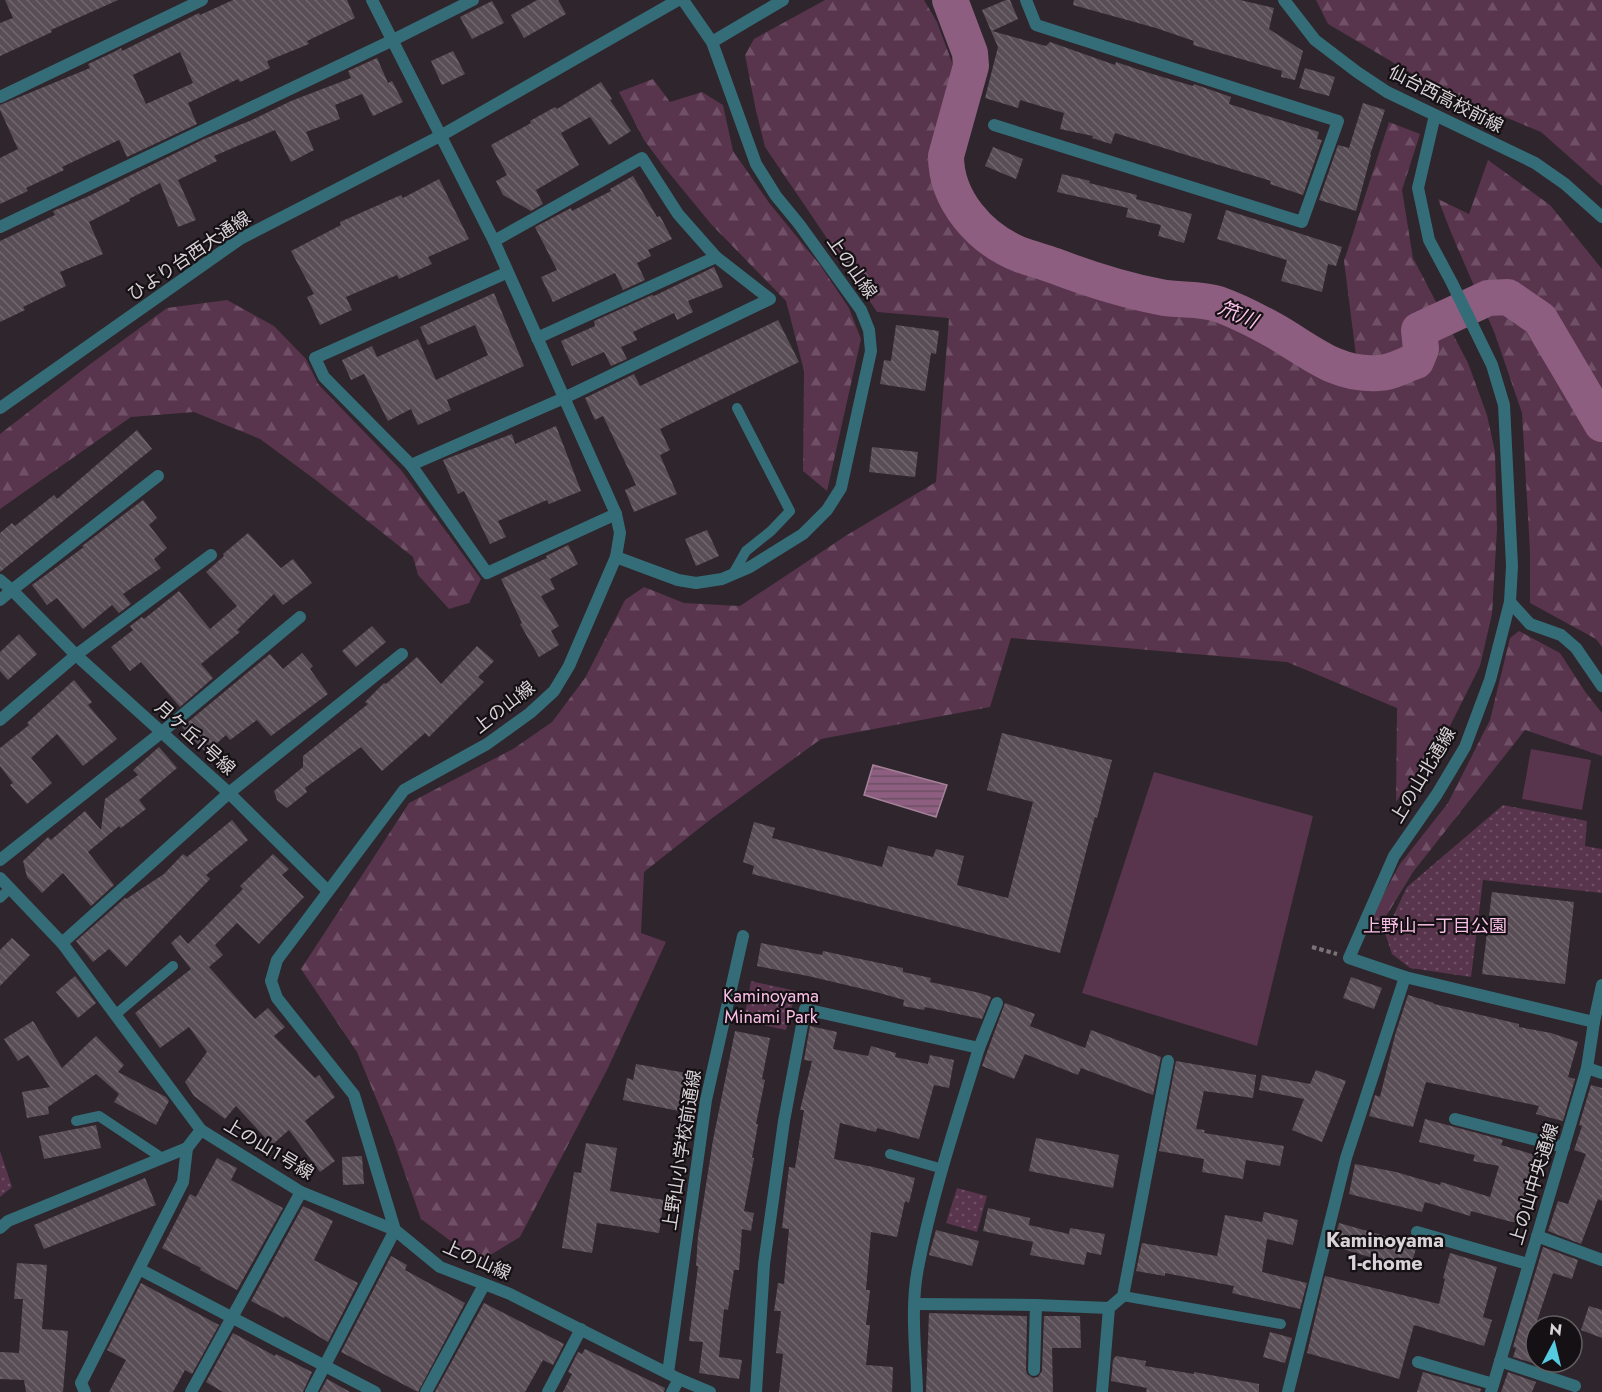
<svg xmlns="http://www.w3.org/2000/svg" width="1602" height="1392" font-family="Jost,'Noto Sans JP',sans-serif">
<defs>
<pattern id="forest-firs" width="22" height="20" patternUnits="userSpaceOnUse" patternTransform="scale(1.5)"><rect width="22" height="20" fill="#58344d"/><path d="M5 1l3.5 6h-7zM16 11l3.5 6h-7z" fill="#6f5066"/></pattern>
<pattern id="park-dots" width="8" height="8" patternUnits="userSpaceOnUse" patternTransform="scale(1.5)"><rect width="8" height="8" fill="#58344d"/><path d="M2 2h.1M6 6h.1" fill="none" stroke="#6f5066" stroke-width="1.8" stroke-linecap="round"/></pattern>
<pattern id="water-rules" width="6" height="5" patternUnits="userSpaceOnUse" patternTransform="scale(1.5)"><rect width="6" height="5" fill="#8d5e7f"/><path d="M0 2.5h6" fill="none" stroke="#6b5063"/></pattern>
<pattern id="building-back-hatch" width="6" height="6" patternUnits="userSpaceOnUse" patternTransform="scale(1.5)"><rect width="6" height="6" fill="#5a4e56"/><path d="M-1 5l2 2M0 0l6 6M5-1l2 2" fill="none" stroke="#71676e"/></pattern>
</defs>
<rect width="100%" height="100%" fill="#2f252c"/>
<g fill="#58344d">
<polygon points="1531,749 1591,760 1582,810 1522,799"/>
<polygon points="1154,772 1313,816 1257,1046 1082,993"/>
</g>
<g fill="url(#forest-firs)">
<polygon points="825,0 924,0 937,22 953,65 946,125 936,174 952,225 1016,270 1356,356 1344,261 1389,122 1420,134 1402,190 1413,258 1468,363 1487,415 1495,452 1497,529 1492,614 1480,666 1449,728 1396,802 1397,708 1287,662 1011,638 990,707 821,739 711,819 644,872 641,933 666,942 608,1068 520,1237 479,1262 421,1219 392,1137 357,1052 301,969 409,803 513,749 552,722 585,678 625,600 644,587 684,603 740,606 847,535 936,482 949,318 877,312 765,147 756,111 745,55 754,39"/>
<polygon points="1316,0 1602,0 1602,186 1541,132 1440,90 1328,24"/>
<polygon points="653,79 670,102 702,92 723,105 733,151 770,204 820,265 849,308 861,339 827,491 803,471 804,371 786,301 711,224 665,168 644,140 619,92"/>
<polygon points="1488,160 1550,205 1602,269 1602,647 1596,639 1530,603 1530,551 1522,413 1495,334 1452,235 1438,199 1469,214"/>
<polygon points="227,300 274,326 306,359 318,384 401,470 481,579 469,603 449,609 418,575 413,557 317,481 260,439 194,412 131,417 0,509 0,434 89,365 167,308"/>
<polygon points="1519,631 1560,653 1586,693 1602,713 1602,756 1525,730 1413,872 1377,931 1369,921 1400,864 1448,803 1490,720 1510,638"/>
</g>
<g fill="url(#park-dots)">
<polygon points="1503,805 1587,821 1585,846 1602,849 1602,893 1483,880 1471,977 1410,968 1392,954 1385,933 1407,887"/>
<polygon points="751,981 796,991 786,1030 744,1021"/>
<polygon points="0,1151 12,1187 0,1197"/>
<polygon points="957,1188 987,1196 977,1232 946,1223"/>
</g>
<polygon fill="url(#water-rules)" stroke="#a48199" stroke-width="1.5" points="873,765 947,785 936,817 864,795"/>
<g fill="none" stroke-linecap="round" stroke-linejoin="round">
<path stroke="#8d5e7f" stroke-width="36" d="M950 0 970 53 971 66 946 156C946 200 980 239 1021 255 1032 259 1044 262 1055 266 1089 279 1124 290 1160 297 1179 301 1199 298 1218 304 1238 311 1257 321 1275 331 1310 351 1336 376 1378 373 1391 373 1404 365 1416 361L1421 349 1419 330 1488 298 1508 297 1540 319 1602 424"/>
</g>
<g fill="url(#building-back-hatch)" fill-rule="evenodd">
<polygon points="5,0 118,0 51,30 52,32 0,56 0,23 13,18"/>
<path d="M233 0H347L355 18 307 41 309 44 267 61 270 68 240 82 238 79 188 103 197 124 127 157 119 140 62 167 64 170 26 188 28 191 0 204V158L18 149 0 110V105L90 68 88 64 114 52 121 48 122 51 199 13 200 15ZM180 52 193 83 146 104 133 75Z"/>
<polygon points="537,0 558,0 566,14 524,38 511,15"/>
<polygon points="1006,0 1010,0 1018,19 992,31 1046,46 1050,42 1115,65 1116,62 1149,73 1193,86 1194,84 1231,97 1229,104 1319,132 1317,139 1322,140 1303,195 1270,184 1271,181 1115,133 1111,144 1092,138 1093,136 1060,129 1064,113 1020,100 1018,108 985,98 998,47 982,10"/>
<polygon points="1074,0 1240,0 1274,8 1269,29 1303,51 1295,80 1281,77 1282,71 1193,45 1194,41 1156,28 1073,5"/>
<polygon points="492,1 504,23 472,39 460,17"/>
<polygon points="453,51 465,74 442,85 431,61"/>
<polygon points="377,58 388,83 392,81 403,102 373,116 362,94 335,105 340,119 306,132 314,150 291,162 275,130 214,156 217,161 178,180 196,220 178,227 160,183 129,199 130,201 89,222 103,254 60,272 66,286 23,307 25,310 0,322 0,241 55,215 53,211 87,197 204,139 252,120 291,101 351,78 348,71"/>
<polygon points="1305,68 1335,77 1329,96 1299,88"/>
<polygon points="601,82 612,99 610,100 631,131 609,145 590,117 561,133 579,165 536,190 543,204 531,211 503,195 496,181 507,175 491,145 531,123 530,121 555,107 557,109"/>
<polygon points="1363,103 1385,110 1370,155 1371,155 1356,211 1319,200 1338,145 1349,148"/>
<polygon points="993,147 1023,159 1016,179 985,166"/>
<polygon points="1062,174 1090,181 1089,183 1137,195 1136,199 1192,214 1184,243 1158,236 1161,225 1126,217 1128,208 1057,192"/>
<polygon points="633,176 657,217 660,216 672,239 648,250 651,256 637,263 645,280 623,290 615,273 553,302 541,277 557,270 535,227 571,208 572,211 611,191 610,189"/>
<polygon points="439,179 469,239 428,257 432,264 399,279 397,275 346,297 352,310 320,325 307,297 314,294 291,251 341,225 340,222 401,195 403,198"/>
<polygon points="1226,210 1342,247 1336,266 1328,264 1322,292 1281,281 1287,260 1217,239"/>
<polygon points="714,267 723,287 688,301 693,312 677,320 674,313 633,332 637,340 621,347 627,359 611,366 604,352 572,366 561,341 595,326 594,321 652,295 654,296"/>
<polygon points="494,293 524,366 447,400 451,410 418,425 411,409 388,421 364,374 351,380 342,360 372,346 377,357 418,339 436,380 488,355 475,325 428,345 420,327"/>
<polygon points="778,320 799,362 660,429 670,450 660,455 677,494 634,512 625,490 636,485 603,416 595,420 585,398 634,374 640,386"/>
<polygon points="896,325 939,331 936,354 931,353 925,391 880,384 884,360 891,361"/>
<polygon points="556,426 581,491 549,504 547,500 498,521 506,537 490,544 464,491 458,494 443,460 512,434 515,444"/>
<polygon points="137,430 152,449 0,572 0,533 12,523 15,526 54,495 57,499"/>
<polygon points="872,447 918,452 915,477 869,472"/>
<polygon points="143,500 157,518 149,525 167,548 154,559 161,568 123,594 131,604 119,613 112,605 83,629 57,598 47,605 32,585 84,547 82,546"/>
<polygon points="707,530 719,556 696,566 685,539"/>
<polygon points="248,533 281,568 293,559 312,583 283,605 274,594 237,630 240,632 201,664 213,678 180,707 141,662 130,671 111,647 133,630 130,626 142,617 144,619 179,591 210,629 237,606 206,572 224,556 223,554"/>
<polygon points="568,545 578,564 550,579 555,589 541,596 559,626 551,631 559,645 539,657 520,624 522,623 501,579 547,558 546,556"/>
<polygon points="372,626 386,642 356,667 342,651"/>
<polygon points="19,634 37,654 8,680 0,671 0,652"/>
<polygon points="477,646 494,661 478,677 484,682 429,737 425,733 382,771 361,747 305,788 307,792 287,808 277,800 274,791 303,767 303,756 368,704 365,702 384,683 386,684 417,657 441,684"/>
<polygon points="302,653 313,666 310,669 328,694 271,736 257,720 230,740 226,735 206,753 182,727 270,654 283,669"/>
<polygon points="74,680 92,702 88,705 117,739 83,766 57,734 31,758 52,783 27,804 10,785 13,783 0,766 0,748 29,725 27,723"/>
<polygon points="1002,733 1112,760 1097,818 1095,817 1060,953 752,874 754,866 743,862 754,822 775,828 772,838 882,867 888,846 933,857 936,849 964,856 957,885 1008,898 1033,802 987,790"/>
<polygon points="159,747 177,768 139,800 146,809 121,828 119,826 88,852 114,885 91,906 63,873 42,893 27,877 23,861 48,837 51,840 85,811 101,830 105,799 138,775 133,770"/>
<polygon points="232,820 248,840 206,875 210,879 126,967 109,949 93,962 76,941 125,898 126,899 164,874 183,854 187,857"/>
<polygon points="273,854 289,869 282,875 304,897 259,944 237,923 215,945 223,955 209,967 255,1019 268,1008 285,1027 274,1036 315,1078 319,1075 335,1097 305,1121 335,1161 320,1172 289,1130 272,1145 236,1106 225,1119 194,1096 185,1082 207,1052 189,1027 160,1048 135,1013 191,969 171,943 180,935 188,944 243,889 240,886"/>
<polygon points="1492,892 1574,902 1565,984 1482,974"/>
<polygon points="12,938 30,955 0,986 0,950"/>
<polygon points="761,943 822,955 823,951 903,968 903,972 931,978 930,982 980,993 991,997 982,1019 925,1007 924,1010 903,1006 904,1000 876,992 808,976 757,966"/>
<polygon points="75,976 96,1003 78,1018 56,992"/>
<polygon points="1351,977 1382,988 1374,1009 1343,998"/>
<polygon points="1408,995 1434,1003 1434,1004 1519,1024 1519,1027 1551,1033 1578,1042 1568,1077 1575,1079 1563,1121 1536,1114 1539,1106 1426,1082 1413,1127 1369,1116 1375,1095 1380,1097 1395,1035"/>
<polygon points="1005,1003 1035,1014 1030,1026 1085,1048 1091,1030 1161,1057 1153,1095 1081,1068 1078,1075 1025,1054 1014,1079 982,1066"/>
<polygon points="33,1021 62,1068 96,1036 124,1065 118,1072 166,1097 169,1101 156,1125 114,1102 119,1094 96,1074 48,1107 49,1114 27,1118 22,1092 50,1087 28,1055 18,1061 4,1039"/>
<polygon points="810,1026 837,1032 833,1049 868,1056 871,1046 896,1053 895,1057 928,1064 930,1055 954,1060 949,1088 934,1085 919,1139 877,1128 876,1132 840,1123 834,1159 873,1167 915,1178 909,1203 905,1201 897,1237 871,1232 866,1290 870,1290 866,1325 870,1325 866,1365 893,1367 892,1392 779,1392 783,1354 776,1353 781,1311 774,1311 778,1283 784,1284 789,1229 782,1228 789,1167 795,1168 804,1110 800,1110 812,1061 804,1060"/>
<polygon points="735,1031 770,1038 762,1079 765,1080 756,1124 758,1124 752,1158 754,1158 744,1211 754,1213 751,1231 742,1229 739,1270 734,1270 728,1310 724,1309 719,1357 742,1360 739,1379 699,1373 703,1342 689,1341 698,1266 696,1266 698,1236 713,1140"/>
<polygon points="1176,1061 1256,1075 1253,1098 1204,1091 1196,1129 1205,1130 1204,1133 1284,1146 1280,1166 1246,1160 1243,1179 1202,1172 1204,1159 1159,1151"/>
<polygon points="636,1064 686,1073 679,1111 623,1100 627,1078 633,1080"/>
<polygon points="1316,1070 1346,1081 1322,1142 1292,1130 1304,1099 1259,1090 1262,1075 1310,1084"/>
<polygon points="1591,1085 1602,1088 1602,1201 1598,1199 1581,1244 1548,1231 1558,1201 1568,1204 1586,1154 1574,1150 1582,1126 1579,1125"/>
<polygon points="1425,1119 1503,1140 1501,1145 1542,1157 1536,1177 1531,1176 1519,1222 1512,1222 1471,1211 1470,1216 1425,1202 1422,1212 1349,1194 1355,1164 1396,1172 1440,1185 1441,1182 1490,1197 1499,1166 1473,1161 1475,1155 1419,1142"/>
<polygon points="96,1125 101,1148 44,1159 39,1136"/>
<polygon points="1036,1138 1119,1155 1113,1188 1029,1171"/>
<polygon points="586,1143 617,1148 610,1191 664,1200 659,1233 597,1223 592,1253 562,1248 574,1172 581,1173"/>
<polygon points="362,1156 364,1184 343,1185 342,1157"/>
<polygon points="217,1158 237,1168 231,1180 283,1208 237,1290 200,1270 201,1268 162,1248 190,1194 196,1197"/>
<polygon points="145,1178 156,1205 44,1249 34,1225"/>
<polygon points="303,1206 333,1221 314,1260 358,1283 328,1342 285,1316 284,1318 251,1301"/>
<polygon points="988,1208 1030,1218 1029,1225 1069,1234 1070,1228 1105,1234 1101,1255 1087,1252 1084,1265 1030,1255 1033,1242 983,1231"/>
<polygon points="1264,1212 1298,1220 1293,1245 1267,1239 1262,1272 1307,1283 1300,1309 1232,1293 1234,1286 1165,1273 1165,1276 1136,1271 1142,1243 1217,1256 1225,1215 1262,1222"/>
<polygon points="1339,1223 1417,1245 1410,1269 1333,1246"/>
<polygon points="936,1230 979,1241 972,1266 929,1255"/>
<polygon points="1543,1247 1578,1260 1572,1279 1553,1273 1536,1324 1536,1364 1513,1357 1516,1348 1513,1347"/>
<polygon points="1450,1253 1497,1267 1483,1317 1492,1320 1484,1346 1414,1325 1399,1379 1307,1353 1325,1276 1439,1304 1445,1279 1443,1278"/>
<polygon points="391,1256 407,1265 405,1270 465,1303 418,1392 341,1352"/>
<polygon points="17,1263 47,1265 42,1329 68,1331 63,1392 26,1392 24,1380 0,1379 0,1352 19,1353 23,1299 14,1299"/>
<polygon points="141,1283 219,1325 192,1374 185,1370 173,1392 109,1392 126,1360 107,1350"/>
<polygon points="484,1303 564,1344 553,1365 543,1360 525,1392 435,1392"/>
<polygon points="1589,1306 1602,1310 1602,1338 1581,1330"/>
<polygon points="929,1313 1027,1316 1026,1370 1027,1374 1033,1378 1038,1377 1042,1371 1044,1316 1080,1316 1081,1348 1052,1348 1053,1392 926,1392"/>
<polygon points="1270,1332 1292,1338 1285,1363 1263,1357"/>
<polygon points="233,1333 275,1356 276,1354 312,1372 303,1392 223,1392 206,1382"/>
<polygon points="585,1349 665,1388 664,1392 563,1392 572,1374 568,1372 578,1352 582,1354"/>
<polygon points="1116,1356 1146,1361 1145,1366 1194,1374 1194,1372 1259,1384 1259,1392 1146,1392 1147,1388 1111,1381 1113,1360"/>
<polygon points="1423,1372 1481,1389 1480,1392 1417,1392"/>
<polygon points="1508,1372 1536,1382 1532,1392 1501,1392"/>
<polygon points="327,1379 350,1392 320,1392"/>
</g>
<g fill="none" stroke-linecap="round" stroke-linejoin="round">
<polyline stroke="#7c7379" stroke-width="4" stroke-dasharray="4.5 3" stroke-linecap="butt" points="1312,947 1337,954"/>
<g stroke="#346d78" stroke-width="10">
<polyline points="733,574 746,551 771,531 790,511 737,408"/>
<polyline points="0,898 9,889"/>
<polyline points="115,1015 173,966"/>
<polyline points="76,1121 99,1116 162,1158"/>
<polyline points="890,1154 943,1169"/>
<polyline points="1123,1296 1281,1324"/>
</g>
<g stroke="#346d78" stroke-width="12">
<polyline points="1284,0 1315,40 1357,72 1387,92 1535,163 1565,184 1602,217"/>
<polyline points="1435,115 1418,188 1429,240 1452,283 1492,365 1504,405 1512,566 1510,602 1490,680 1465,747 1437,794 1394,856 1349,958 1405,977 1594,1022"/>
<polyline points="994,125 1302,222 1338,121 1036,25 1026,0"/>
<polyline points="0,227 391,41 473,0"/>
<polyline points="506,273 315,358 324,377 411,465 487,573 616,514"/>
<polyline points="537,338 716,257"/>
<polyline points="411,465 564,398 770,299 716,257 678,214 642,158 494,241"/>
<polyline points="616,557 678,580 696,583 722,579 750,567 803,534 827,510 841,488 871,351 869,330 861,310 799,224 776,196 756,164 712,42 683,0"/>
<polyline points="0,580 12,590 158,476"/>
<polyline points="0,600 12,590 76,655 229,793 62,943"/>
<polyline points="1510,602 1530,624 1561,635 1576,648 1602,686"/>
<polyline points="0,720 76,655 211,555"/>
<polyline points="0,860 162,732 300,617"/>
<polyline points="0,878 62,943 201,1130"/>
<polyline points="327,890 229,793 402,654"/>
<polyline points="979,1048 997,1003"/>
<polyline points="1587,1068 1602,1073"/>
<polyline points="1455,1119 1564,1147"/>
<polyline points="1417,1232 1528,1264"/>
<polyline points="1537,1236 1602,1260"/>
<polyline points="139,1269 375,1392"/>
<polyline points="915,1304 1036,1305 1109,1308"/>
<polyline points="1500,1361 1575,1386"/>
<polyline points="1418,1362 1493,1384"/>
<polyline points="1034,1370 1036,1305"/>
<polyline points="668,1373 706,1100 743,936"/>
<polyline points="85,1392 81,1383 183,1182 187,1148"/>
<polyline points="191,1392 301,1192"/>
<polyline points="311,1392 395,1230"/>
<polyline points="426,1392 484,1285"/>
<polyline points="548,1392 581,1329"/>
<polyline points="672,1392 679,1379"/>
<path d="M756 1392 764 1264 784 1121 805 1009 979 1048C957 1120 932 1194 918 1268 910 1308 916 1352 917 1392"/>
<polyline points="1102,1392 1109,1308 1123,1296 1168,1061"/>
<polyline points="1288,1392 1346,1158 1405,977"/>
<polyline points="1491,1392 1587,1068 1594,1022 1602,985"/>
</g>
<g stroke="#346d78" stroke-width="12">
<polyline points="372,0 494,241 616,514 620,533 616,557 569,666 554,691 530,713 487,744 404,790 277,960 271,981 277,998 354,1095 395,1230 440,1267 510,1294 679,1379 710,1392"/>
<polyline points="712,42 783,0"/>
<polyline points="0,97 202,0"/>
<polyline points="0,408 240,239 442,135 678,0"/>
<polyline points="0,1228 8,1221 187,1148 201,1130 301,1192 395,1230"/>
</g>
</g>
<g text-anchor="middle" stroke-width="4.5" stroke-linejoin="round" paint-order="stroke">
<g font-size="18" fill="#d9d2d6" stroke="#141013">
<text transform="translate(1446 99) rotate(27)" y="6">仙台西高校前線</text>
<text transform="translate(189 256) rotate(-34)" y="6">ひより台西大通線</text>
<text transform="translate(852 267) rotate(55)" y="6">上の山線</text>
<text transform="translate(504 707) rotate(-38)" y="6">上の山線</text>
<text transform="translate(195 738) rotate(42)" y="6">月ケ丘１号線</text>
<text transform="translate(1423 775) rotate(-59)" y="6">上の山北通線</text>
<text transform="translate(269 1149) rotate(31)" y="6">上の山１号線</text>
<text transform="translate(682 1150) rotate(-81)" y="6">上野山小学校前通線</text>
<text transform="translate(1534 1184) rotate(-73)" y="6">上の山中央通線</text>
<text transform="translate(477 1260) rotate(24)" y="6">上の山線</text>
</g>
<g font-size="18" fill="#fabfe7" stroke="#141013">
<text x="1435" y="932">上野山一丁目公園</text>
<text x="771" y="1002">Kaminoyama<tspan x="771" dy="21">Minami Park</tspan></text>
</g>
<g font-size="20" font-style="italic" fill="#fdc2ea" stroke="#141013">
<text transform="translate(1238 314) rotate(23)" y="7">笊川</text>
</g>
<g font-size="20" font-weight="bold" fill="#d9d2d6" stroke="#141013">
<text x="1385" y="1247">Kaminoyama<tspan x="1385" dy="23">1-chome</tspan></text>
</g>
</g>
<g transform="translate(1554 1344) rotate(7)"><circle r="28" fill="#141013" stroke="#635e61" stroke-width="1.5"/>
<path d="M0-4.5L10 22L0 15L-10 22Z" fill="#55cae0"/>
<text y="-9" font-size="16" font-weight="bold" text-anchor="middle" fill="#d9d2d6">N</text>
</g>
</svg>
